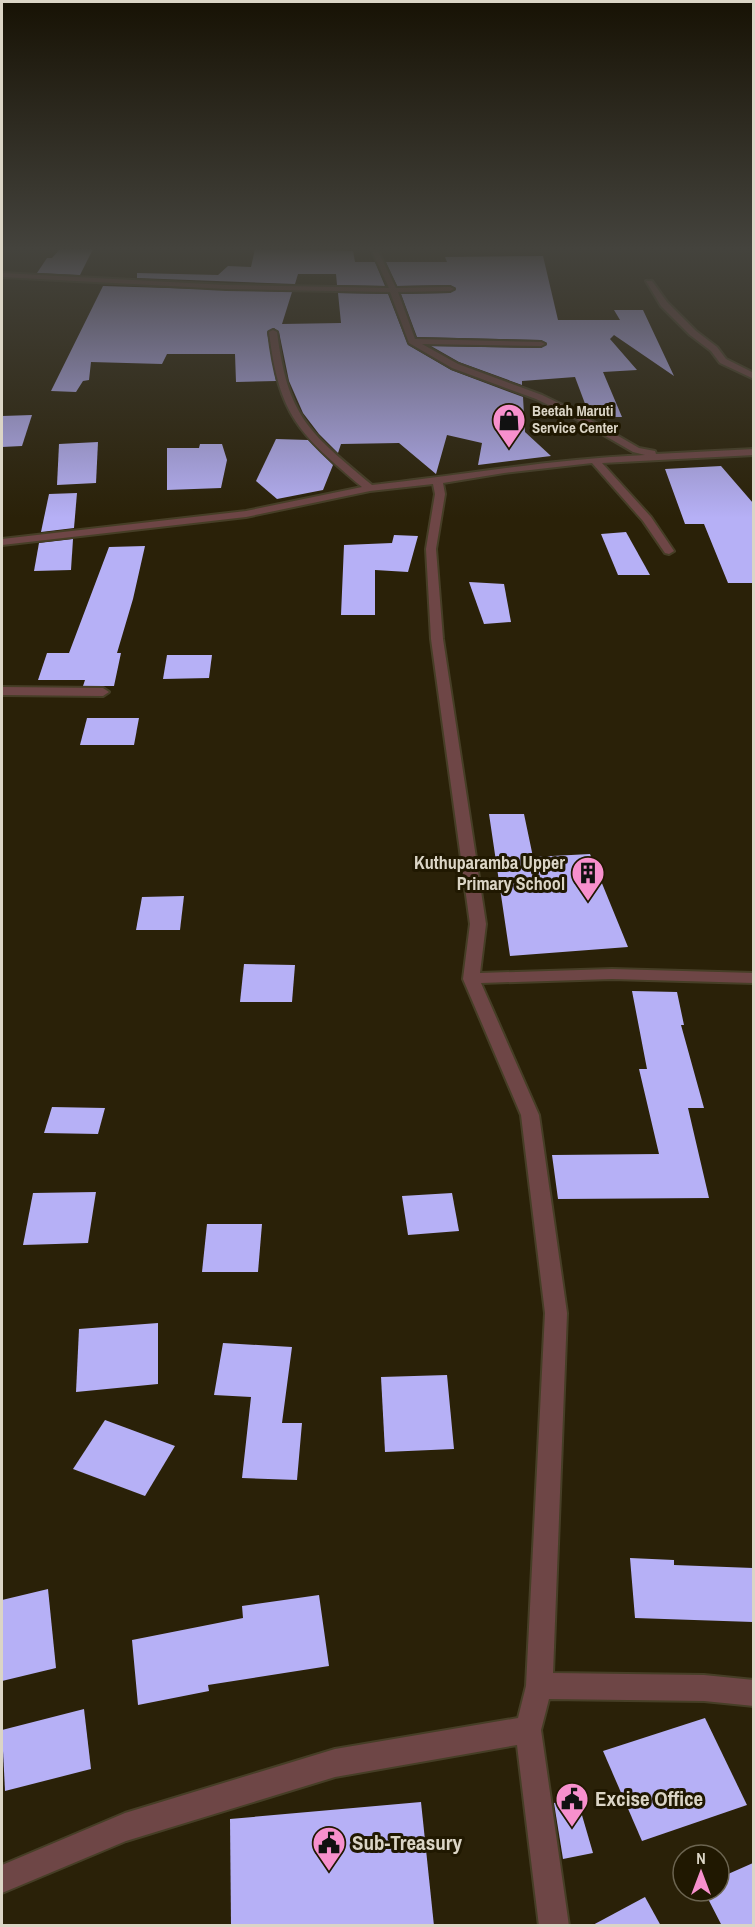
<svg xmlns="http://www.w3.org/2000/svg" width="755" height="1927" font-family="'Archivo Narrow',sans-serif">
<rect width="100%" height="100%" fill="#2a2108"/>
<g fill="#b6b0f6">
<polygon points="60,249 93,249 80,275 37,273 47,258 52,258"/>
<polygon points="255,249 353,251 355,262 375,262 385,286 337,285 336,274 298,274 295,284 137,278 137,273 218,275 228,266 251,267"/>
<polygon points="543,256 558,320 620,320 614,310 643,310 674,376 614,335 610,339 637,370 603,372 622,417 590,417 575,377 522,381 522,385 459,362 431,346 541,348 547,343 541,340 417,337 401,294 450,293 456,288 450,285 397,286 386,262 447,262 445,257"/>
<polygon points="103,286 292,292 282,324 341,323 338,293 388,294 408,345 451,370 523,397 525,432 551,456 478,465 482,443 447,435 436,474 399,443 341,444 338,453 319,434 303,413 289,381 279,332 274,328 267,332 276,381 236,382 235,354 167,354 162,364 91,362 89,380 83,381 76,392 51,391"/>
<polygon points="32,415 22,446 2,447 2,416"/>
<polygon points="276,439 308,440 333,465 323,490 277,499 256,481"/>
<polygon points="98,442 96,483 57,485 59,444"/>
<polygon points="200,444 222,444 227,460 221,488 167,490 167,448 199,448"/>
<polygon points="721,466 753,503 753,583 728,583 704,524 685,524 665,469"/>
<polygon points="77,493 74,528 41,532 49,494"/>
<polygon points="626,532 650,575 618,575 601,534"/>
<polygon points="394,535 418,536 408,572 375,570 375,615 341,615 344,545 392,543"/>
<polygon points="73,539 71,570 34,571 39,543"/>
<polygon points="145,546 133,599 117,653 121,653 114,686 83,686 85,680 38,680 47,653 69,653 109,547"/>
<polygon points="469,582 504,584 511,622 484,624"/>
<polygon points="167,655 212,655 209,678 163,679"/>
<polygon points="87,718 139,718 134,745 80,745"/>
<polygon points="489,814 524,814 533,857 590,854 628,947 510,956"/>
<polygon points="184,896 180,930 136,930 142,897"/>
<polygon points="244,964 295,965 292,1002 240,1002"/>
<polygon points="632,991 677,992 684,1025 681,1025 704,1108 688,1108 709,1198 558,1199 552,1155 659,1154 639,1069 647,1069"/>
<polygon points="52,1107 105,1108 98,1134 44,1133"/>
<polygon points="96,1192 88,1243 23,1245 33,1193"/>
<polygon points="452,1193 459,1231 408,1235 402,1196"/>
<polygon points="207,1224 262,1224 258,1272 202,1272"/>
<polygon points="158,1323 158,1384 76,1392 79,1329"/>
<polygon points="223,1343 292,1347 282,1423 302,1423 297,1480 242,1478 251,1397 214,1395"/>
<polygon points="447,1375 454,1449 385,1452 381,1377"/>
<polygon points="105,1420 175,1446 145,1496 73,1469"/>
<polygon points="630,1558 674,1560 674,1565 753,1568 753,1622 635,1618"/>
<polygon points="48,1589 56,1668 2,1681 2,1600"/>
<polygon points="319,1595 329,1666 208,1685 209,1691 138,1705 132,1640 243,1618 242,1606"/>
<polygon points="84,1709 91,1769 5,1791 2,1730"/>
<polygon points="705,1718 747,1805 642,1841 603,1751"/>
<polygon points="577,1798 593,1853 563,1859 554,1803"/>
<polygon points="421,1802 434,1926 231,1926 230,1819"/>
<polygon points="753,1863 753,1926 722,1926 704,1891 719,1891 719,1878"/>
<polygon points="645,1897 661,1926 591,1926"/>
</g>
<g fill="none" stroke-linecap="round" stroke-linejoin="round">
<g stroke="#463e26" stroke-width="4">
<g id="minor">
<path d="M371 249H377L396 288 450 287 454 289 450 291 398 292 415 339 541 342 545 344 541 346 422 344 458 364 542 395 577 412 639 448 655 451 656 454 754 449V455L602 463 651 517 674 551 669 554 665 553 643 521 592 463 504 473 443 483 445 494 436 549 443 639 486 924 480 973 612 969 754 973V983L612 979 481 983 539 1115 567 1313 553 1673 704 1675 754 1680V1706L704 1701 549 1699 541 1730 569 1926H539L517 1745 335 1777 126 1841 2 1893V1865L125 1813 335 1749 518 1718 526 1686 545 1313 521 1115 463 979 470 924 431 639 426 549 435 494 433 484 370 491 246 517 2 545V539L246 511 362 487C300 434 279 417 269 332L273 330 277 332C288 418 309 432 372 485 463 475 553 459 645 455L633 452 571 416 536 399 452 368 409 343 390 292 226 289 2 277V273L226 285 389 288Z"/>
<polygon points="646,281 652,281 667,302 696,331 717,347 726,359 754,373 754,379 720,363 711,351 690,335 661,306"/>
<polygon points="2,687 103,688 109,692 103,696 2,695"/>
</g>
</g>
<use href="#minor" fill="#6e4646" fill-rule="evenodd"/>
</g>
<linearGradient id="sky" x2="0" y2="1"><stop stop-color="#171204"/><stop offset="0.48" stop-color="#44433d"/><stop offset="1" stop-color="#44433d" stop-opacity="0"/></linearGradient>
<rect width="755" height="518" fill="url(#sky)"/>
<defs>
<g id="shop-pin" transform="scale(1.725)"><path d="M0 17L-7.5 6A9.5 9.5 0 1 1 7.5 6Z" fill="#f790cd" stroke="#201801"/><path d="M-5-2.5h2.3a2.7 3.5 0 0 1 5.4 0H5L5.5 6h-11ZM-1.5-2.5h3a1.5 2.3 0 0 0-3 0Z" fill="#111"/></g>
<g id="building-pin" transform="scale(1.725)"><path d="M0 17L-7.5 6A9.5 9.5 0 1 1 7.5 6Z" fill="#f790cd" stroke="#201801"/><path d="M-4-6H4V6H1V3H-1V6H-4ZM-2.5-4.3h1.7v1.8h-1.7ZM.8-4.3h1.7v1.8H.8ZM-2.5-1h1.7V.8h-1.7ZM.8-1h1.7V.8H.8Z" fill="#111"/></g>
<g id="civic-pin" transform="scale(1.725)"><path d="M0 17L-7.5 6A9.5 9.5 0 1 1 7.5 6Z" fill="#f790cd" stroke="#201801"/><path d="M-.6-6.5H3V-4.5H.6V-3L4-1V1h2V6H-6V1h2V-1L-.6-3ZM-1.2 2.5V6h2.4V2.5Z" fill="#111"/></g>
</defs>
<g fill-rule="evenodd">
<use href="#shop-pin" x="509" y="420"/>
<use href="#building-pin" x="588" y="873"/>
<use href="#civic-pin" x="572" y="1799"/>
<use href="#civic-pin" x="329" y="1843"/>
</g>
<g text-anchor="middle" stroke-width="6" stroke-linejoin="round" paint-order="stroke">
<g font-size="15" font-weight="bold" fill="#dbd5c6" stroke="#201801" text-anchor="start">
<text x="532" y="416">Beetah Maruti<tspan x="532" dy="17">Service Center</tspan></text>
</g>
<g font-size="18" font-weight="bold" fill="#dbd5c6" stroke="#201801" text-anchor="end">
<text x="565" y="869">Kuthuparamba Upper<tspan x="565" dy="21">Primary School</tspan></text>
</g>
<g font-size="21" font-weight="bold" fill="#dbd5c6" stroke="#201801" text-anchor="start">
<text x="595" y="1806">Excise Office</text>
<text x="352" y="1850">Sub-Treasury</text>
</g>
</g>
<rect width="755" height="1927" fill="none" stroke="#dbd5c6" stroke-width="6"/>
<g transform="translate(701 1873)"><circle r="28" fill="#201801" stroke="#6b6450" stroke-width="1.5"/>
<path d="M0-4.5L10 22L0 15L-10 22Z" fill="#f790cd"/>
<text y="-9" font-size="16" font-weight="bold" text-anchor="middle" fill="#dbd5c6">N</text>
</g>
</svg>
